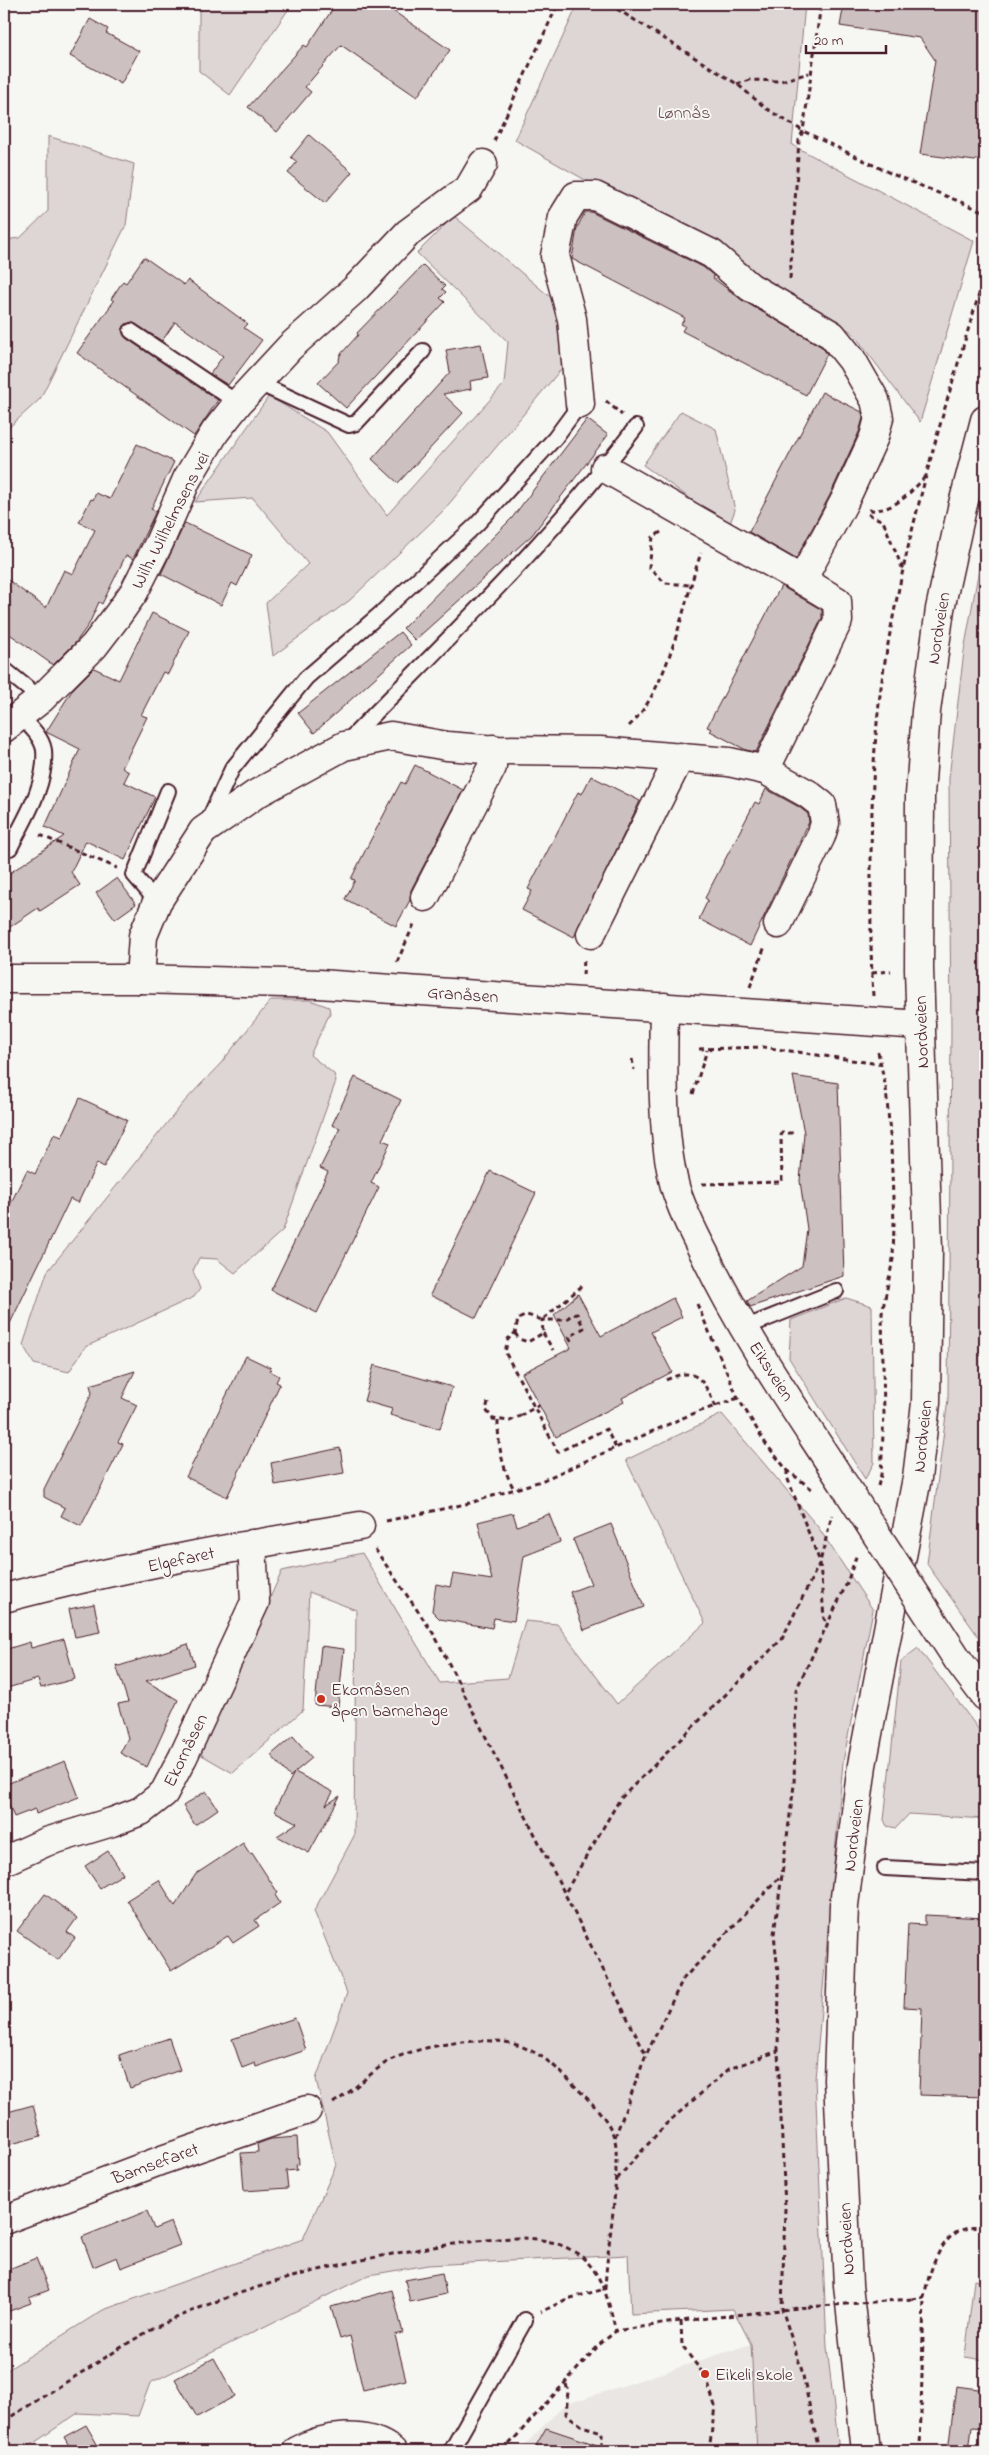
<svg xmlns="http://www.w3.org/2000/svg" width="989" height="2455" font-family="'Indie Flower',sans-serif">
<rect width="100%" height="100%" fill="#f6f6f2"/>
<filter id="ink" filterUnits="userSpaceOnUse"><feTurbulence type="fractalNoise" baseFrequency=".02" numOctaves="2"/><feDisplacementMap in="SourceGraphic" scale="10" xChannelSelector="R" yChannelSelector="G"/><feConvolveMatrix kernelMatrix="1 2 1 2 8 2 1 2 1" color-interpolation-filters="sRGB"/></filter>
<g filter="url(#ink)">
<polygon fill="#e9e6e3" points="751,2344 757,2451 519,2451 564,2405"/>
<g fill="#ddd6d5" stroke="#947a80">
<polygon points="199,4 292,4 230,95 199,71"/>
<polygon points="578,4 805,4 792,145 974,241 920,422 852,332 515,140"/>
<polygon points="48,136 134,164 126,225 40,399 4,432 4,240 20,238 48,211"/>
<polygon points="454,216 555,301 567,362 443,511 350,600 273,656 266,603 308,564 253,498 195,502 269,396 327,432 387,515 504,384 508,342 417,253"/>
<polygon points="681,411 716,429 735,510 729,526 643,465"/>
<polygon points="985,536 985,1646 927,1564 948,1399 951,1031 949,778 964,651"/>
<polygon points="271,1000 310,1000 329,1007 330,1013 310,1055 334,1074 336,1081 283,1230 235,1273 217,1259 199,1258 193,1271 200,1289 194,1297 85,1347 69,1372 34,1364 23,1345 47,1272 184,1102 221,1063"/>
<polygon points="846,1298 872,1306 874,1463 865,1479 789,1358 791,1320"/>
<polygon points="722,1414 818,1527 873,1610 843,1762 815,2079 827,2347 839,2451 757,2451 751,2344 733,2309 631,2314 628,2255 428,2265 369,2275 150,2383 138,2416 78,2413 22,2451 4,2451 4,2372 103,2310 303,2239 336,2165 316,2079 347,1993 314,1911 354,1836 356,1610 309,1592 303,1710 233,1773 200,1754 282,1571 362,1553 440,1683 508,1678 525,1621 557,1624 617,1704 705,1623 626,1460"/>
<polygon points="918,1648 985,1738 985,1819 909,1814 896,1828 887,1826 884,1820 901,1661"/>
<polygon points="974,2280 985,2282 985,2360 965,2357"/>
</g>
<g fill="#ccc1c0" stroke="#4a1f2b">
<polygon points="336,4 383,4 450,50 417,97 341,45 305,87 311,92 277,132 248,107 304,45 307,47"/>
<polygon points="844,4 985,4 983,155 975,161 920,154 935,60 920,38 840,26"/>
<polygon points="90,19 108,29 106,33 139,51 121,84 70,56"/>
<polygon points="309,135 352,172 325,203 288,173 297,162 291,157"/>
<polygon points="585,212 591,212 703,267 714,276 713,278 742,300 822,347 827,354 806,395 682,331 685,326 681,324 685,318 572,259 577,228"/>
<polygon points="144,257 184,285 188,280 248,324 244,328 262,340 228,385 210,374 223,356 175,322 162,341 135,324 131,322 124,326 122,331 126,338 218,400 194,436 77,353 114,301 111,299 123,281 126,283"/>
<polygon points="423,265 445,286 442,289 446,292 440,298 445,302 346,408 318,383 339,361 340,355 358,335 357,333"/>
<polygon points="481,344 488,378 470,381 471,389 443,394 463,413 398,483 372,459 450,372 446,350"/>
<polygon points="822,392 862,412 863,418 859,432 830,495 796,559 749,532"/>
<polygon points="587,419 608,435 532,535 415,640 403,628 512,518"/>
<polygon points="137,444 174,462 151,509 156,511 133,559 126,555 102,604 99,602 89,624 76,642 53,665 4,630 4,577 46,608 64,570 73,574 95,530 79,522 91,499 93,500 96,493 110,499"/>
<polygon points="185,523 252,555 237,586 232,583 221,605 161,574"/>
<polygon points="781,586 822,610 822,618 756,752 746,750 710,731 712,729 707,727"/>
<polygon points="152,613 189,631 168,674 163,672 141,715 147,717 122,768 129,772 124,782 155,797 125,860 86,841 71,872 80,885 40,911 38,908 4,931 4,877 64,836 45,827 80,749 46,732 73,689 94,668 119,680"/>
<polygon points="400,632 411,645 314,733 298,713"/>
<polygon points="415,765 463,790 411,890 410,900 396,926 345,899 355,880 351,879 368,845 401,782 405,784"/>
<polygon points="591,776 640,801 574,937 522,910 532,891 528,889 578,792 582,794"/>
<polygon points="766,789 799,807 808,814 809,822 750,946 699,919 708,900 705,898 755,802 759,804"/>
<polygon points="117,878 136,904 115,919 96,893"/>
<polygon points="793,1076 838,1083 844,1276 750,1307 747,1301 802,1266 807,1229 800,1181 804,1133"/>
<polygon points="355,1077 401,1100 382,1140 390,1143 371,1183 379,1187 317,1313 271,1290 328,1172 320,1168 340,1128 332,1125"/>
<polygon points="80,1098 127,1120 104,1167 97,1163 78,1203 70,1199 4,1336 4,1217 27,1170 35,1174 54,1134 62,1137"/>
<polygon points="490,1171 536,1193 476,1318 430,1295"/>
<polygon points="578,1294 601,1336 673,1298 682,1317 651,1332 672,1372 622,1398 624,1402 556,1437 522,1373 571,1348 554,1315"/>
<polygon points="246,1356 271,1368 270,1371 279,1376 276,1382 280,1384 227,1497 186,1477"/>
<polygon points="374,1365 452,1387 440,1429 390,1415 392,1409 364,1401"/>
<polygon points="135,1371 122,1398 137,1405 118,1442 123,1444 81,1526 61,1516 65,1508 44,1497 44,1489 92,1393 90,1385"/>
<polygon points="340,1448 344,1473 275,1485 271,1463"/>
<polygon points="513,1513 517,1526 549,1514 560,1542 524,1556 514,1621 494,1618 492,1628 440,1619 432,1611 436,1584 450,1587 453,1574 492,1580 478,1522"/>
<polygon points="611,1524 644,1607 584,1630 570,1592 591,1584 573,1539"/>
<polygon points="94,1604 100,1632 75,1637 69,1609"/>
<polygon points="64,1639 75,1679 41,1688 38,1679 7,1688 4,1676 4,1650 30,1642 31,1648"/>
<polygon points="188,1644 195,1665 146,1681 178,1700 147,1767 120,1753 128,1738 118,1704 128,1702 116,1665 119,1666"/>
<polygon points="321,1646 344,1649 338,1707 315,1705"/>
<polygon points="293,1736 312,1758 295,1772 333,1792 326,1805 340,1796 309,1853 277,1836 297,1823 276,1812 275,1809 294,1773 290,1777 271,1755"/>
<polygon points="65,1761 79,1797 36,1814 35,1809 14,1817 4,1792 4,1785"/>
<polygon points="206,1791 218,1809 195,1825 183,1806"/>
<polygon points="243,1843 250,1854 252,1853 278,1893 275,1895 280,1903 255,1920 259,1926 233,1943 228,1936 226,1937 171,1971 127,1900 159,1880 175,1906 196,1874"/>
<polygon points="108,1851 123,1874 100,1888 85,1866"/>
<polygon points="45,1894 77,1918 67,1932 75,1938 58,1960 17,1931"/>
<polygon points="925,1915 985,1918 985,2097 919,2095 922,2008 904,2007 908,1924 925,1925"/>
<polygon points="295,2018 306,2050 256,2067 255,2063 242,2068 232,2039"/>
<polygon points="169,2038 180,2070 130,2088 119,2055"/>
<polygon points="33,2105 41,2136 4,2146 4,2113"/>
<polygon points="297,2137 299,2164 296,2165 297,2170 286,2171 288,2188 244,2191 241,2153 258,2152 257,2144 271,2139"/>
<polygon points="147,2211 154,2229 171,2222 180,2245 121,2268 117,2257 93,2267 82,2237"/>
<polygon points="36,2258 49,2290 29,2298 31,2303 4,2313 4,2271"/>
<polygon points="442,2273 446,2294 410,2302 405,2280"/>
<polygon points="392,2290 403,2333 395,2335 406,2380 363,2390 350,2336 340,2339 331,2307"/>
<polygon points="214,2358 235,2396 197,2417 175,2379"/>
<polygon points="956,2386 985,2390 985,2428 972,2427 969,2451 948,2451"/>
<polygon points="86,2425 97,2444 99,2451 72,2451 64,2437"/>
<polygon points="546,2428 603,2447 602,2451 533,2451"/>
</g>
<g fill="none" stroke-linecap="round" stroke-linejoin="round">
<g stroke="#4a1f2b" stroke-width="18">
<g id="service">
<polyline points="131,331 238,403"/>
<polyline points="256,382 349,425 356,423 423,351"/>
<polyline points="4,669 41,699"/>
<path d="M348 741C447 639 550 541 636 427"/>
<polyline points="208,821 232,769 306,678 380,614 477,524 555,438 580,404"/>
<path d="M10 848C25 818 47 785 44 750 42 737 29 725 20 716"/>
<polyline points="157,902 134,875 168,791"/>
<polyline points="744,1328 836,1291"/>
<polyline points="885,1868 985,1873"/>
<polyline points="451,2451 525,2320"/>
</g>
</g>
<g stroke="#4a1f2b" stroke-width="31">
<g id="minor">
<polyline points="580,404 572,319 555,256 563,217 576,196 595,196 712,254 750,287 832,335 852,360 875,400 879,418 874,437 844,502 802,580 837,601 838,621 765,770"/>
<polyline points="605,468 802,580"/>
<polyline points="4,728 41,699 94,646 117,616 134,592 159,543 187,479 215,432 238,403 290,347 355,289 408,233 469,188 483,164"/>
<polyline points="425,897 492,767 493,749"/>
<polyline points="591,934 680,757"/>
<polyline points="140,979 143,936 157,902 203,831 256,794 344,746 391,736 447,746 496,750 600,751 729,762 765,770 808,794 822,805 825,823 821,836 778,924"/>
<path d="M4 1598C121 1567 240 1546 360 1526"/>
<polyline points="4,1861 46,1842 112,1822 141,1811 164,1793 183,1757 255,1602 252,1544"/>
<polyline points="4,2220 162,2160 307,2110"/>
<path d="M297 2451C324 2436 366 2430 392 2451"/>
</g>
</g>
<g stroke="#4a1f2b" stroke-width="31">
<g id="tertiary">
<polyline points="4,979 140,979 319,984 921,1025"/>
<path d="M664 1007C663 1062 661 1134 675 1187 682 1210 693 1232 704 1253 743 1335 796 1410 845 1486"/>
<polyline points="958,1660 985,1696"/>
</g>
</g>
<g stroke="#4a1f2b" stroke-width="31">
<polyline id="secondary" points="866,2451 848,2285 838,2080 844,1905 862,1765 917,1478 926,1403 928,1250 919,969 920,795 926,711 940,609 962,508 985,420"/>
</g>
<g stroke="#4a1f2b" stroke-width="3" stroke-dasharray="5 4" stroke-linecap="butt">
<polyline points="609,4 737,84 767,109 803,131 892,174 985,212"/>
<polyline points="737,84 750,80 781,81 809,73"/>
<polyline points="494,141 558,4"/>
<polyline points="790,279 799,140 803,131 821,4"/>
<polyline points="606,401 622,415"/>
<path d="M869 510C894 512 910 493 926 476"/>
<polyline points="868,514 883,521 903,570"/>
<polyline points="661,532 653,537 649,567 665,583 690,585"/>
<path d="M629 726C669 689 683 604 701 553"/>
<polyline points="40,835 117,868"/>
<polyline points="397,962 415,922"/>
<polyline points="872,973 891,971"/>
<polyline points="583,975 584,959"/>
<polyline points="750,987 765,946"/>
<path d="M873 996C870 949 871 902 871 856 872 793 874 729 884 667 906 534 945 404 985 275"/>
<polyline points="699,1049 763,1047 879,1064"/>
<polyline points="878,1052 886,1088 891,1146 894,1224 893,1259 882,1313 884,1413 881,1475 878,1486"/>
<polyline points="632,1059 634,1070"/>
<polyline points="693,1094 707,1050"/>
<polyline points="702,1184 782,1182 781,1136 782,1133 793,1133"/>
<polyline points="582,1286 542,1320 527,1315 518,1319 515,1333 508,1339 505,1352 558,1452 606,1429 616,1448"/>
<polyline points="697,1304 738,1398 766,1444 787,1470 813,1490"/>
<polyline points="515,1333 519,1339 528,1342 543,1333 542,1320 566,1320 571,1315 577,1314 584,1328 569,1337 573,1344"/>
<polyline points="543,1333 553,1350"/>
<path d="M666 1380C697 1365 703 1380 716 1407"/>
<polyline points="488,1402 486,1410 493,1419 510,1421 520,1416"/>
<path d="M498 1421C498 1445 502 1468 514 1489"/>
<polyline points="787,1470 787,1477 820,1562 824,1619 828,1622"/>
<polyline points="386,1521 470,1503 541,1481 687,1416 738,1398"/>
<polyline points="375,1549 435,1636 646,2055"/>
<polyline points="566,1891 620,1799 782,1639 820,1562 832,1515"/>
<path d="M333 2103C352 2092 367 2076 384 2064 410 2046 488 2034 517 2045 539 2052 554 2065 570 2081 585 2097 607 2115 614 2137 617 2145 616 2155 616 2164 616 2206 607 2247 605 2289L567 2299 541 2312"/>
<polyline points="615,2137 646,2055 683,1979 782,1875"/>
<polyline points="617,2179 665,2125 729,2069 778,2051"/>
<polyline points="912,2299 924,2297"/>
<polyline points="681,2321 682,2346 706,2377 715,2406 709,2451"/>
<polyline points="566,2384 568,2391 566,2414 582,2426 602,2432 602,2447"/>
<path d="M4 2421C36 2401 68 2381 100 2361 119 2349 138 2336 159 2326 247 2283 363 2256 461 2243 489 2240 523 2234 551 2242 561 2244 574 2251 582 2257 604 2276 609 2305 616 2331"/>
<polyline points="503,2451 599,2345 616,2331 681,2321 808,2307"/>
<polyline points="819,2451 802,2371 782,2309 785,2208 778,2051 779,1982 774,1934 794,1785 796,1690 847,1583 857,1554"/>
<path d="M920 2451 924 2297C929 2273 940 2232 969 2228 974 2227 980 2228 985 2228"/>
</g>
<use href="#service" stroke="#f6f6f2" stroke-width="14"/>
<use href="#minor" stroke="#f6f6f2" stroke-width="28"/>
<use href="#tertiary" stroke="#f6f6f2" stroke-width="28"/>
<use href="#secondary" stroke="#f6f6f2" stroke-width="28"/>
<g stroke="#4a1f2b" stroke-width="31" stroke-linecap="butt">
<polyline id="tertiary-bridge" points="845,1486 958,1660"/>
</g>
<g stroke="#4a1f2b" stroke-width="3" stroke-dasharray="5 4" stroke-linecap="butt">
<polyline points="520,1416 539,1405"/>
<polyline points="808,2307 912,2299"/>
</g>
<use href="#tertiary-bridge" stroke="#f6f6f2" stroke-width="28"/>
</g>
</g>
<g fill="#c8321e" stroke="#f6f6f2" stroke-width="2">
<circle cx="321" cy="1699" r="5"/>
<circle cx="705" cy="2374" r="5"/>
</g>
<g text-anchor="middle" stroke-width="4" stroke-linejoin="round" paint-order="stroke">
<g font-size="18" fill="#6f4d56" stroke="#f6f6f2">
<text x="684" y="118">Lønnås</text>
</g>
<g font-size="18" fill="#4a1f2b" stroke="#f6f6f2">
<text transform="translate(170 520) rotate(-63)" y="6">Wilh. Wilhelmsens vei</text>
<text transform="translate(938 628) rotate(-81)" y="6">Nordveien</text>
<text transform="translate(463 994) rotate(4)" y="6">Granåsen</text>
<text transform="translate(921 1032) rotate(-92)" y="6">Nordveien</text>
<text transform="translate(772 1371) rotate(57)" y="6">Eiksveien</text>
<text transform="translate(922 1436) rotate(-84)" y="6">Nordveien</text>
<text transform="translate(181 1559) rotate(-12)" y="6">Elgefaret</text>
<text transform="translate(185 1750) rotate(-64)" y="6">Ekornåsen</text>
<text transform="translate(853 1835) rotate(-83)" y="6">Nordveien</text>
<text transform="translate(155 2163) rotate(-20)" y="6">Bamsefaret</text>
<text transform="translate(846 2239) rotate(-93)" y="6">Nordveien</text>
</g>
<g font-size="18" fill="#4a1f2b" stroke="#f6f6f2" text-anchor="start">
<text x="331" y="1695">Ekornåsen<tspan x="331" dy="21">åpen barnehage</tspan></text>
<text x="715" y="2380">Eikeli skole</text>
</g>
</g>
<rect width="989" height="2455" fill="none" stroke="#f6f6f2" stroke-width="20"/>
<rect x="10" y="10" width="969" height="2435" fill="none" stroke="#4a1f2b" stroke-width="2" filter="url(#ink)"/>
<path d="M806 45v8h80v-8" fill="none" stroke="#4a1f2b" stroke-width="2.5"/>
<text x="814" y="45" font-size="15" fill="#4a1f2b" stroke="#f6f6f2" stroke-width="4" paint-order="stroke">20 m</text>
</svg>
